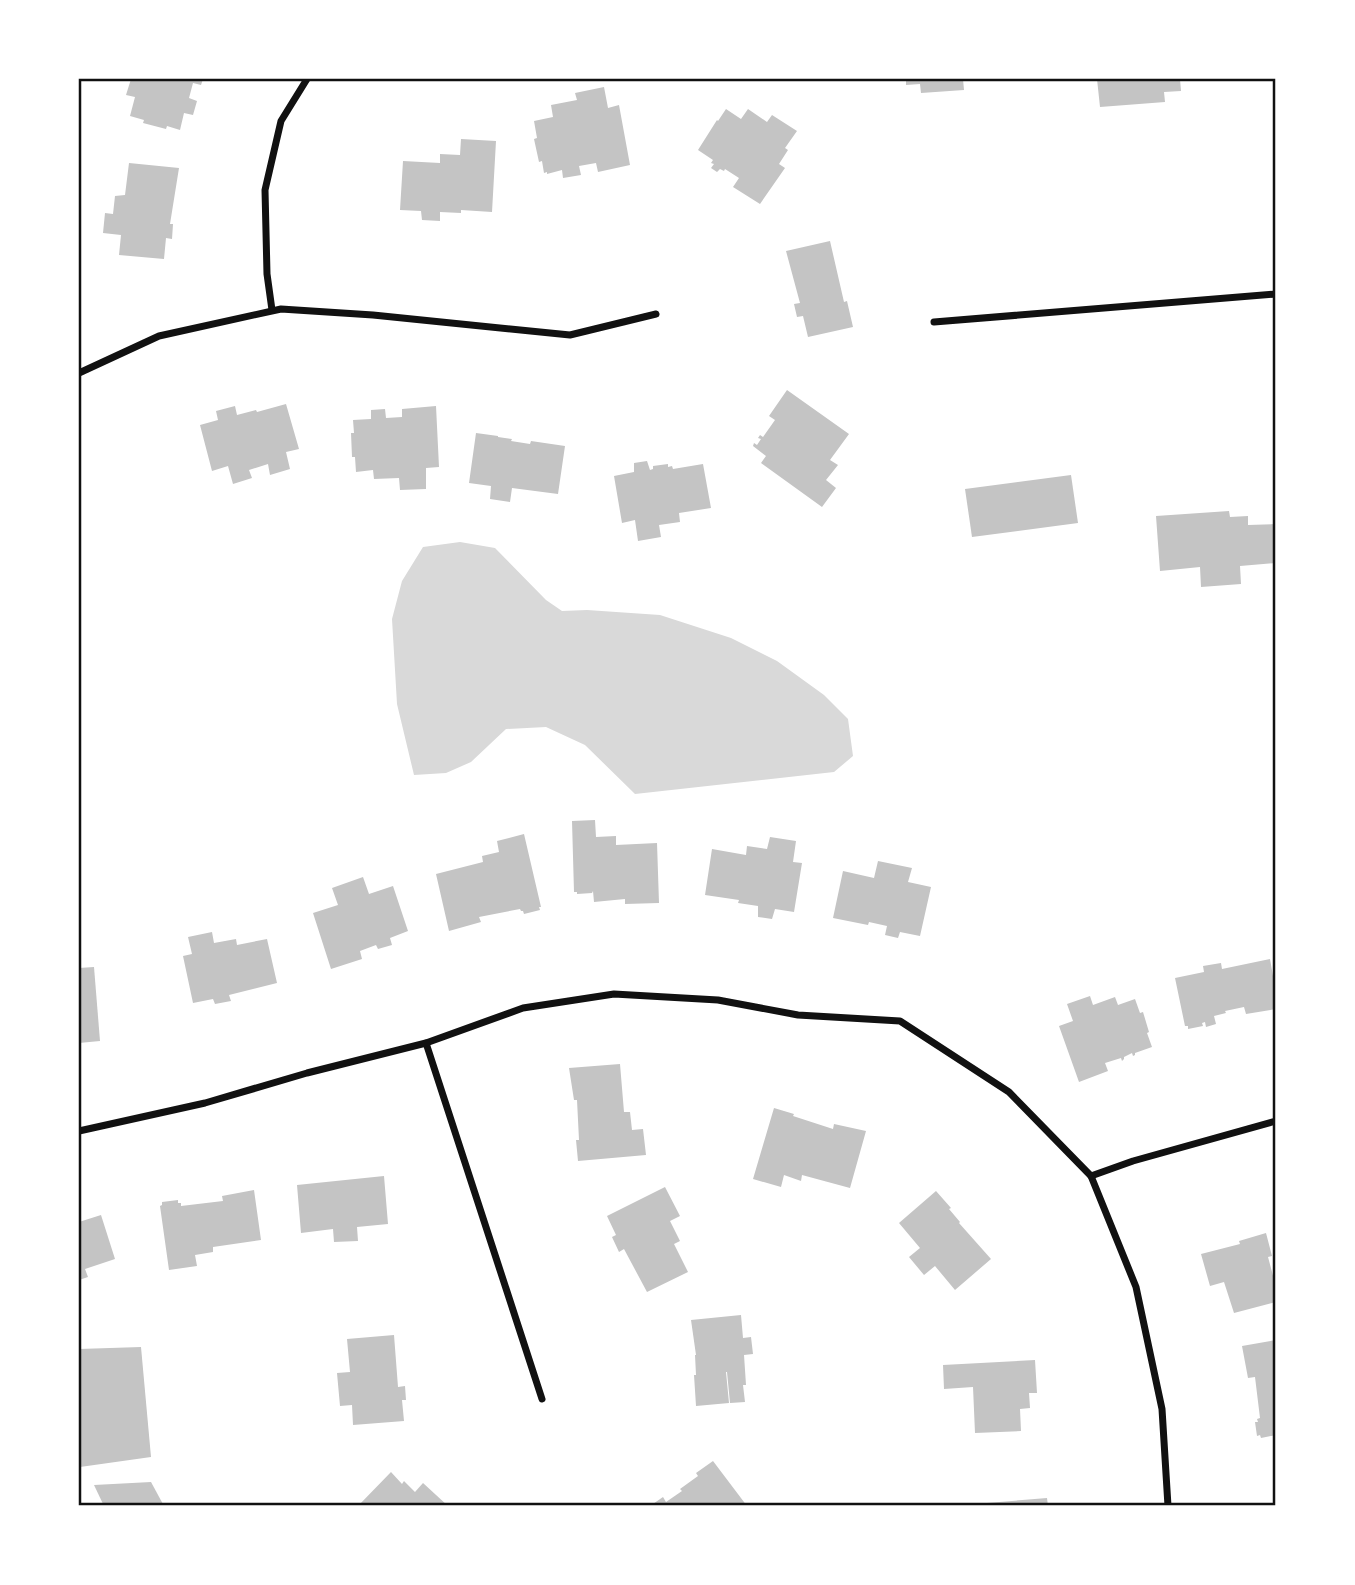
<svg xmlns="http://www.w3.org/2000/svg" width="1355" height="1585" font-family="'PT Sans',sans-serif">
<rect width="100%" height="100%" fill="#fff"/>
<polygon fill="#d9d9d9" points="460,542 495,548 546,600 562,611 587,610 660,615 731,638 777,661 824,695 848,719 853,756 834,772 635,794 585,745 546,727 506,729 471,762 446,773 414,775 397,704 392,619 402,581 423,547"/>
<g fill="#c4c4c4">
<polygon points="131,79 203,79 201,85 193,83 189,98 197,101 193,115 184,113 180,130 167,126 166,129 143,123 144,120 130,116 135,97 126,95"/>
<polygon points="906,79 963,79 964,90 921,93 920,84 906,85"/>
<polygon points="1097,79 1180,79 1181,91 1164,92 1165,102 1100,107"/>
<polygon points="604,87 608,108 619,105 630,165 598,172 596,163 579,166 581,175 563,178 562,170 547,174 547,172 544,173 542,161 539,162 534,139 537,138 534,121 553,117 551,105 577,100 575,93"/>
<polygon points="726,109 741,119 748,109 767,122 772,115 797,131 785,148 788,150 779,164 785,168 760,204 733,187 739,178 725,169 724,171 720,169 717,172 711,168 714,164 711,163 713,160 698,150 717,120 718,121"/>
<polygon points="461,139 496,141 492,212 461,210 461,213 440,212 440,221 422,220 421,211 400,210 403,161 440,163 440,154 460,155"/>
<polygon points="129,163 179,168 170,224 173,224 172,239 166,238 164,259 119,255 121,235 103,233 105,213 113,214 115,196 125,195"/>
<polygon points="830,241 844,302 847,301 853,327 808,337 803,316 797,317 794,304 800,303 786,251"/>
<polygon points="787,390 849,434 830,460 838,465 826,480 836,488 822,507 761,463 766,456 753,446 754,443 757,445 761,439 758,438 760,435 763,437 775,420 769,416"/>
<polygon points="286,404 299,449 286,452 290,469 270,475 268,464 249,470 252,478 233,484 228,466 212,471 200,425 218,420 216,411 235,406 237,415 256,410 257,412"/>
<polygon points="436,406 439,467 426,468 426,489 400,490 399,478 374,479 373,470 356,472 355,457 352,457 351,433 354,433 353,420 371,419 371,410 385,409 386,418 402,417 402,409"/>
<polygon points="476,433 498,436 498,437 512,439 511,441 530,444 531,441 565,446 558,494 512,488 510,502 490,499 491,486 469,483"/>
<polygon points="647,461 650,470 653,469 653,466 668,464 668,467 672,466 673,469 703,464 711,508 679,513 680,522 659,525 661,537 638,541 635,520 622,523 614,476 634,472 634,463"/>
<polygon points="1071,475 1078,523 972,537 965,489"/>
<polygon points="1229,511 1230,517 1248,516 1248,525 1276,524 1276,563 1240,566 1241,584 1201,587 1200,567 1160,571 1156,516"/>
<polygon points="595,820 596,837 616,836 616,845 657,843 659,903 625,904 625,899 594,902 593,891 592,893 577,894 577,892 574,892 572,821"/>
<polygon points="524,834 541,907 539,907 540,910 524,914 523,911 521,911 520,909 479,917 481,922 449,931 436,874 483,862 482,856 499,852 497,841"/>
<polygon points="770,837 796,841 793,862 802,863 794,912 775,909 772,919 758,917 758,906 738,903 739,900 705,895 712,849 746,855 747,846 767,849"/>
<polygon points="878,861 912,868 908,882 931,887 920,936 900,932 898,938 885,935 887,926 869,922 868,925 833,918 843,871 874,878"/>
<polygon points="363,877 369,894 393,886 408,931 390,938 392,945 378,949 376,945 360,951 362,959 331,969 313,913 338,905 332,888"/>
<polygon points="212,932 214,943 236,939 237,945 267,939 277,983 229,995 231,1001 215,1004 213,999 193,1003 183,956 192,954 188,937"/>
<polygon points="1270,959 1276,993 1276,1009 1246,1014 1244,1007 1225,1011 1226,1013 1214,1016 1216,1024 1206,1027 1205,1022 1202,1023 1203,1026 1188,1029 1188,1026 1185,1026 1175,978 1204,972 1203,966 1221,963 1222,969"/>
<polygon points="94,967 100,1041 79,1043 79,968"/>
<polygon points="1090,996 1093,1005 1115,997 1118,1005 1135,999 1140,1013 1143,1012 1149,1032 1147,1033 1152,1047 1135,1053 1135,1055 1133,1056 1132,1053 1124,1057 1124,1059 1122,1061 1121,1058 1105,1063 1108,1071 1079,1082 1059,1026 1073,1021 1067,1004"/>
<polygon points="620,1064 624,1112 630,1112 632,1130 643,1129 646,1155 578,1161 576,1140 579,1140 577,1100 574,1100 569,1068"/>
<polygon points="774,1108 794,1114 793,1116 833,1129 834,1124 866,1131 850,1188 802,1175 801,1181 784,1175 781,1187 753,1179"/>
<polygon points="384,1176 388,1224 357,1227 358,1241 334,1242 333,1229 301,1233 297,1185"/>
<polygon points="665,1187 680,1216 670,1221 680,1241 674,1244 688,1272 647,1292 624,1249 619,1252 612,1237 616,1235 607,1216"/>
<polygon points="254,1190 261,1240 213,1247 213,1252 195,1255 197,1266 169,1270 160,1206 162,1205 162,1202 178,1200 178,1203 181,1203 181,1206 223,1201 222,1196"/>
<polygon points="936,1191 951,1208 949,1209 960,1222 959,1223 991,1259 955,1290 935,1266 924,1275 909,1257 920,1248 899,1223"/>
<polygon points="101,1215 115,1259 85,1269 88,1277 79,1280 79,1222"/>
<polygon points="1266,1233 1272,1256 1268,1257 1276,1287 1276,1302 1234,1313 1224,1282 1210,1286 1201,1254 1240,1244 1239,1241"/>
<polygon points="741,1315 743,1338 751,1337 753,1354 744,1355 746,1385 743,1385 745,1402 730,1403 727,1372 726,1372 729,1403 696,1406 694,1375 696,1375 695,1355 696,1355 691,1320"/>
<polygon points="394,1335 398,1387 405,1386 406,1400 402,1400 404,1421 353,1425 352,1405 340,1406 337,1373 350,1372 347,1339"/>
<polygon points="1276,1340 1276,1435 1261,1438 1260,1435 1257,1436 1255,1422 1258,1422 1257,1419 1260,1418 1255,1377 1248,1378 1242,1346"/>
<polygon points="141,1347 151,1457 80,1467 79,1349"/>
<polygon points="1035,1360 1037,1393 1029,1393 1030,1408 1020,1409 1021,1431 975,1433 973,1387 944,1389 943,1365"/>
<polygon points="713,1461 747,1506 650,1506 663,1497 666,1502 682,1491 680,1489 698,1476 696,1473"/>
<polygon points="391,1472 402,1484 404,1481 415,1492 423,1483 448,1506 358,1506"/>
<polygon points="151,1482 164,1506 104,1506 94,1485"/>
<polygon points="1047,1498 1048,1506 987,1506 987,1503"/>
</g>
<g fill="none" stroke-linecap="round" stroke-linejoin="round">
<g stroke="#111" stroke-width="7">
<polyline points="272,310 267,274 265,190 281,121 307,79"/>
<polyline points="934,322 1276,294"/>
<polyline points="79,373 159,336 281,309 373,315 570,335 656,314"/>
<polyline points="426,1043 542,1399"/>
<polyline points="79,1131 205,1103 307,1073 426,1043 523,1008 614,994 718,1000 798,1015 900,1021 1009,1092 1091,1176 1136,1287 1162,1409 1168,1506"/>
<polyline points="1091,1176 1133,1161 1276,1121"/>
</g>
</g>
<rect width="1355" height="1585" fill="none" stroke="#ffffff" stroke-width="161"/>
<rect x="80" y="80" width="1194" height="1424" fill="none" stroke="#111" stroke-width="2.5"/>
</svg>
